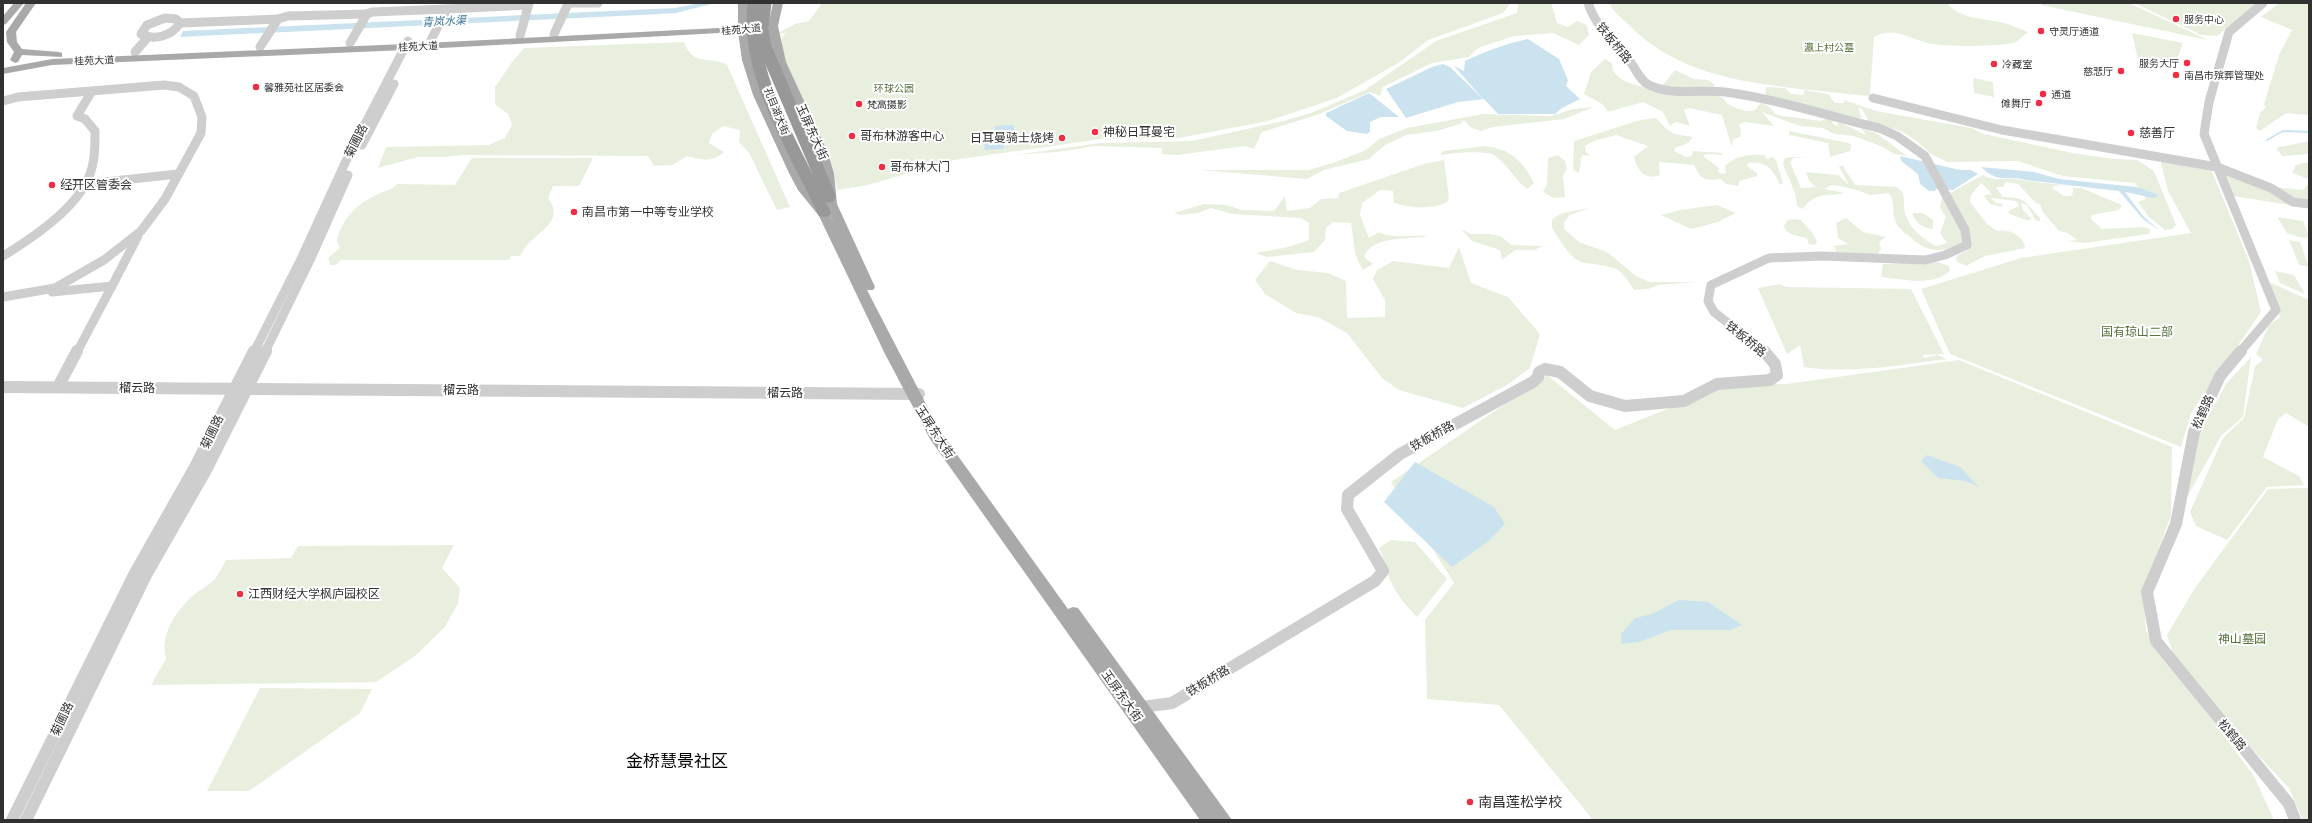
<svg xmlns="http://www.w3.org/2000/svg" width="2312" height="823" font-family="'Noto Sans','Noto Sans SC',sans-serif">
<rect width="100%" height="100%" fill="#fff"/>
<g fill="#e8efdf">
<polygon points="822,3 1511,3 1503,13 1428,40 1400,62 1337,98 1268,121 1179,138 1101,139 954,160 868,185 837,190 834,172 818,132 815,133 781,58 782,37 786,33 776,34 795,24 809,21"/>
<polygon points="1518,3 1551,3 1557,23 1568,27 1577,21 1587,25 1589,35 1579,45 1553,33 1514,36 1478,48 1469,57 1432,63 1383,87 1380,96 1370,92 1317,115 1262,132 1254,149 1245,146 1177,155 1162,154 1162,148 1095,146 1058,152 1014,155 1101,143 1192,141 1283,121 1311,113 1365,90 1436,41 1517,13"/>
<path d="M1609 3H1947C1960 20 1985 18 2004 23 2012 25 2020 29 2028 32 2024 35 2020 39 2016 42 2005 47 1939 47 1927 43 1910 38 1892 26 1874 37L1870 96 1857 95C1779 85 1688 86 1629 25 1622 18 1613 12 1609 3Z"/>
<polygon points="2042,3 2129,3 2208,40 2041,5"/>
<polygon points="2134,3 2257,3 2217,36 2201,35"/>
<polygon points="2279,3 2309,3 2309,115 2286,113 2260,131 2256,128 2260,113 2266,107 2264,104 2279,55 2292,30 2261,17"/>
<polygon points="2132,33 2183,43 2174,67 2138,60"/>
<path d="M684 42C693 67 709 55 727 65L790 207 777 210 749 153 739 142 740 130 723 126 712 134 709 143 724 152C713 163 700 160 687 156L673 165 654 166 648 156 461 155 445 157H418L378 168 386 147 489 145 505 138 512 125 508 114 495 104V87L512 62 524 48Z"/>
<path d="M1605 59 1612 63C1610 97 1704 88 1723 98 1723 98 1726 102 1727 103 1734 108 1747 113 1755 110L1761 103 1768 106 1777 115 1821 121 1825 119 1834 120 1832 123 1837 126 1839 122 1866 135 1861 128 1876 133 1907 156 1894 154 1883 147 1854 136 1834 134 1823 128 1800 126 1762 112 1774 126 1745 122 1739 125 1741 130 1740 137 1733 139 1732 147 1722 115 1689 108 1684 110 1690 126 1676 122 1670 126 1663 112 1643 102 1608 112 1602 104 1584 94 1591 72Z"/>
<polygon points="1675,70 1694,79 1708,80 1715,85 1713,89 1662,86"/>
<polygon points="1973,78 1993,82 1994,97 1974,93"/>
<polygon points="1766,87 1785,88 1791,94 1803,95 1805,90 1828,94 1835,103 1844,103 1844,100 1876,111 1971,128 1984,134 2072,153 2114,159 2137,160 2154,171 2176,225 2172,229 2165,230 2148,216 2138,202 2146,199 2135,183 2063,176 2018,161 1947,162 1931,154 1917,141 1901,131 1863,121 1868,120 1862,109 1858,108 1862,118 1850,118 1765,98"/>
<polygon points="1593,107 1565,119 1493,127 1481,131 1470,127 1464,120 1460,124 1437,131 1406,135 1385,145 1369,159 1324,170 1307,179 1200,170 1308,170 1333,163 1366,150 1379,139 1407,128 1483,114 1551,116 1573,109"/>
<path d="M1656 118 1665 128 1674 134 1693 137C1688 144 1684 146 1676 147L1674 151 1686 157 1692 156 1693 151 1722 153V155L1708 154 1703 156 1719 168 1718 172 1722 174 1726 173 1725 166C1735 156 1751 153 1765 155V158L1769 159 1771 156 1776 160 1783 183 1780 185C1773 169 1767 161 1748 163L1747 166 1757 173V176L1739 181V186L1726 184 1721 179C1705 181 1701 180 1694 165L1659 162 1660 175C1645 181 1637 170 1634 157L1648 146 1616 135 1594 141 1585 146 1586 152 1590 156 1582 155 1579 173 1573 170 1574 141 1640 120Z"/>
<polygon points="1789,131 1844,142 1851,144 1850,151 1830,157 1828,143 1789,135"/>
<polygon points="2309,141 2309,154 2282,156 2276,148"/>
<path d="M1484 146C1511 149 1522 160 1534 183L1527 189C1515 180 1506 163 1495 156 1486 149 1452 154 1440 155L1443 151Z"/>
<polygon points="1558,155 1565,161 1567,169 1563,176 1565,197 1553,198 1543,192 1547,184 1548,158"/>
<path d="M1792 157 1808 158H1794L1790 162 1801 188 1814 187 1845 193C1827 197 1816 191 1803 209L1797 206 1795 193 1783 165 1785 158Z"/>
<path d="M472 158H593L579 186H553L548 198C564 219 543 229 529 243 525 246 523 252 520 256H511L509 260H341L336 265H330L328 258 340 248 337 241C341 219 358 203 378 194 385 190 391 191 397 184L455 185Z"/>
<polygon points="2160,159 2211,169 2249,261 2261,312 2191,413 2181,447 1950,354 1921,289 2021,258 2191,233 2168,191"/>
<path d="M1444 160 1449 198 1447 202C1432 210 1411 208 1394 203L1393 191 1380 190 1362 203 1360 215 1369 238 1379 232C1391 239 1413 235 1428 236 1408 240 1372 235 1364 257L1373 264 1363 270C1351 250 1355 242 1351 223L1333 222 1326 228 1325 240 1314 252 1267 257 1256 253 1288 247 1309 240V223L1301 218 1232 214 1211 208 1198 213 1180 215 1174 213 1204 204 1226 205 1242 210 1274 211 1285 196 1287 211 1310 208 1321 199 1338 198 1339 193 1424 164Z"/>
<polygon points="2309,162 2309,179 2292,173 2296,165"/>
<path d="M1839 166H1843L1855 185 1897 187 1903 193C1905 200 1903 209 1906 216 1910 229 1924 240 1936 246L1947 243 1940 233 1946 217 1940 208 1943 194 1961 230 1962 243C1941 254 1927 253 1909 236 1904 233 1899 228 1896 223 1891 213 1896 203 1889 193L1870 195 1857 190 1840 186 1832 185 1824 189 1816 187 1809 181 1806 172 1838 175 1849 185Z"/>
<polygon points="2220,168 2297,200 2274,187 2303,190 2309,183 2309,208 2233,196"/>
<path d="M1983 175C1994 182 2005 177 2017 179 2033 182 2050 184 2067 185L2054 186 2052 188 2064 196H2071L2073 192V188H2081L2122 205 2119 210 2092 215 2091 219 2102 229 2143 227 2150 229 2149 234 2084 243 2068 241 2077 240 2068 233 2059 231 2042 211 2040 204 2036 203 2018 184 2006 182 2003 187H1996L2003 197C2028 198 2024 201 2040 218V221H2036L2027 205 2021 203 2023 210 2032 219 2028 221 2008 213 2010 210 2019 206 2016 201 1991 198 1996 203 2003 204 2001 207 1990 204 1984 196 1988 194 1992 196 1988 189 1981 183 1971 195 1970 202 1987 224 1997 231C2009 229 2023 235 2025 248L1985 256 1966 266 1956 261 1957 256 1969 249 1970 232 1950 193Z"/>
<polygon points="1717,205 1736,213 1718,222 1691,229 1661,215 1681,210"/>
<path d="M1589 208 1570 215 1564 222V229L1579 242 1607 252 1636 276 1650 282H1697L1658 285 1648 289 1634 290C1629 283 1624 273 1616 269 1586 258 1580 273 1560 240 1555 233 1549 227 1553 218L1563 213Z"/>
<path d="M1912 213H1923L1933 220V229C1923 228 1915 223 1912 213Z"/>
<polygon points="2277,217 2303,221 2309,237 2302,238 2287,233"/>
<polygon points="1846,218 1863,232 1886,237 1879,242 1881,249 1878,254 1836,252 1834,246 1848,244 1838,238 1836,223"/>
<path d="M1795 219 1801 220C1807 227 1814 233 1817 242L1815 245 1809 244 1807 238C1799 236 1786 235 1784 226L1788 220Z"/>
<polygon points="1461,229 1471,234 1491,234 1502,237 1511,245 1543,246 1534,250 1515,250 1502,260 1500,250 1472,241"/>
<polygon points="2289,240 2300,242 2309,267 2299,265"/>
<polygon points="1459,247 1471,283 1508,297 1540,334 1530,368 1507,385 1463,408 1399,390 1382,378 1347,333 1318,317 1296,313 1265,294 1255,280 1270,261 1297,270 1328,273 1346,281 1347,318 1385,317 1385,300 1373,279 1377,270 1393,261 1449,268"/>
<path d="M1938 262 1949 266 1950 271C1932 287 1903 279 1881 277L1883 264Z"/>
<polygon points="2275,271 2294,275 2305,294 2280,283"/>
<polygon points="2269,282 2309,300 2309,427 2286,413 2278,419 2263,457 2299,476 2304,485 2267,487 2227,540 2196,526 2190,512 2223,438 2244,418 2255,366 2263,360 2256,354 2269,325 2280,317"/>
<path d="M1780 284 1786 287 1911 289 1944 354 1923 355 1924 358 1938 355 1947 359C1900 365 1851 374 1804 367L1800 345 1787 354 1758 288Z"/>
<polygon points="2251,357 2243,417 2221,436 2186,499 2198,435 2226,384"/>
<polygon points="1959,360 2172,447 2171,516 2143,590 2146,631 2254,776 2274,820 1593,820 1499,705 1427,699 1425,620 1454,583 1391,482 1547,375 1615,430 1727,385 1787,384"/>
<polygon points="2309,488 2309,820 2303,820 2289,788 2208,702 2176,663 2167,635 2195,588 2268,489"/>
<path d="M1391 540 1415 542 1447 579 1417 617C1405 605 1394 591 1388 575 1384 566 1384 557 1379 548Z"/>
<path d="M454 545 442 568 460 588 458 603 445 627 415 656 376 682 151 685 166 659C160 636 174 614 190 598 198 591 208 586 215 579 219 573 223 566 226 560L291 558 298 546Z"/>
<polygon points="260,688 372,689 360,713 249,791 207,791"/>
</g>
<g fill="#cbe3ef">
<polygon points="700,3 715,3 676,13 661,14 180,37 183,31 675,8"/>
<path d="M1528 39 1559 59 1568 80 1566 86 1580 99 1562 108 1555 114H1498L1484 99 1458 102 1406 118 1386 89 1432 67 1443 64 1450 67 1482 98 1454 66 1464 71 1465 61C1486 51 1505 44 1528 39Z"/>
<polygon points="1369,93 1399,117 1381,117 1370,122 1370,132 1367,134 1347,131 1326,116 1326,113"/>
<polygon points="1014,125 1014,135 1004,145 1004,149 984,150 985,141 994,132 995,126"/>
<polygon points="1900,156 1960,170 1971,170 1978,174 1953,190 1936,189 1935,191 1929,191 1920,184 1918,174 1901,161"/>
<path d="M1981 167 2034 172 2059 179 2136 187 2159 195 2154 198 2125 192 2143 216 2160 231 2143 219 2119 191 2026 180C2005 174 2000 185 1981 167Z"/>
<polygon points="1927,455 1960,467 1979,487 1966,481 1938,478 1921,461"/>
<polygon points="1415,462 1494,507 1505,524 1490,540 1452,567 1384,502"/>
<polygon points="1679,600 1708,602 1742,625 1730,630 1671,630 1639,642 1621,644 1621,634 1635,618 1652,614"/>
</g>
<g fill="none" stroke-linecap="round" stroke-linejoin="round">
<polyline stroke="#cbe3ef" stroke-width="2" points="2267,140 2283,131 2309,132"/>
<g stroke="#cecece" stroke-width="9">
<polyline points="568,3 598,3"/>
<path d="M1588 3C1596 27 1613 41 1628 59 1636 68 1639 80 1649 85 1672 96 1701 89 1725 92 1777 99 1828 116 1879 128L1897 136 1925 156 1965 230 1967 245 1945 255 1925 260 1821 256 1769 258 1711 285 1708 301 1714 312 1765 352"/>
<polyline points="367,14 372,12 447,9"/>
<path d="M165 18 176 19 180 23C172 36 154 41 141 34L147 25Z"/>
<polyline points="278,19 288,16 367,14 350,43"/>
<polyline points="180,23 278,19 260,47"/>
<polyline points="554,34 568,4"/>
<polyline points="520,36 529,3"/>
<polyline points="431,40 447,9 528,5"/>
<polyline points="135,52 148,37"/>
<polyline points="1873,98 2002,130 2217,167 2271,188 2293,202 2309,204"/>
<polyline points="3,101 18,97 164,85 179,87 194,96 202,117 201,133 165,199 141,231 104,260 55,288 3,297"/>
<polyline points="362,145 394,84"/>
<polyline points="86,184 178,174"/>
<path d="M3 256C31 239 75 209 88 179 95 164 95 147 95 131L85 119 77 116 92 91"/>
<polyline points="52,292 112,286 138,236"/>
<polyline points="77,352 112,286"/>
<polyline points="254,352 301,259 345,163 408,41"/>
<polyline points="265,352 311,258 348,175"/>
<polyline points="2240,352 2276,310 2204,134 2209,102 2229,32 2263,3"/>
</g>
<g stroke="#cecece" stroke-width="12">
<polyline points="2241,351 2220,376 2194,432 2176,524 2147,592 2156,641 2289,804 2295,820"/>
<polyline points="3,387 919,394"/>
<polyline points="58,387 77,351"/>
<polyline points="1142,707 1172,703 1375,581 1383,571 1347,509 1348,495 1400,454 1533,382 1538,377 1539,372 1545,369 1560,372 1590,396 1625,406 1684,401 1717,384 1770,380 1777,375 1775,364 1764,351"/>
<polyline points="12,820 135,573 195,467 254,351"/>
<polyline points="26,820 146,575 206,470 266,351"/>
</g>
<g fill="#a9a9a9" fill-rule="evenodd">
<polygon points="14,3 24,3 6,24 3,25 3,16"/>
<polygon points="26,3 36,3 16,32 17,42 22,49 59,52 62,53 62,57 22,55 18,62 15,63 10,60 14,52 7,42 6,32"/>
<polygon points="738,3 748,3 747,26 754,29 748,32 757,78 771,113 805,183 827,209 834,223 825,204 824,173 817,151 776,62 771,46 768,26 773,3 783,3 778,26 786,62 827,151 834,173 837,204 875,287 873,290 867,290 940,431 1068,609 1073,607 1078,608 1232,820 1200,820 930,439 885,354 819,216 798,190 789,173 753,95 742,60 738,32 405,50 52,65 3,74 3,68 52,59 405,44 738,27"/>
</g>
<polygon fill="#989898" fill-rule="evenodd" points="818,195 823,196 831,213 829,216 824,217 819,216 811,199"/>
<g stroke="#989898" stroke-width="13">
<path d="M754 3C746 72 789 139 818 199"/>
<polyline points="765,3 762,28 765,47 829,196"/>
</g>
</g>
<g fill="#ef2d44" stroke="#fff" stroke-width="1.5">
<circle cx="2176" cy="19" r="4"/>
<circle cx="2041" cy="31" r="4"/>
<circle cx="2187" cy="63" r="4"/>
<circle cx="1994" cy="64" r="4"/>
<circle cx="2121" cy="71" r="4"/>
<circle cx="2176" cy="75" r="4"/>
<circle cx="256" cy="87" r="4"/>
<circle cx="2043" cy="94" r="4"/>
<circle cx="2039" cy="103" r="4"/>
<circle cx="859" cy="104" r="4"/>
<circle cx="1095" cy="132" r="4"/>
<circle cx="2131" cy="133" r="4"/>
<circle cx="852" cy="136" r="4"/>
<circle cx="1062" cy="138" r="4"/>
<circle cx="882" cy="167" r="4"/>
<circle cx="52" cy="185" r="4"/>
<circle cx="574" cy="212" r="4"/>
<circle cx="240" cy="594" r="4"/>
<circle cx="1470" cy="802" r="4"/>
</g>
<g text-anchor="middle" stroke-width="4" stroke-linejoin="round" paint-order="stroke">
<g font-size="10" fill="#313131" stroke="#fff" text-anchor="start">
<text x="2184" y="23">服务中心</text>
<text x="2049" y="35">守灵厅通道</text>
<text x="2179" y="67" text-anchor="end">服务大厅</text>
<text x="2002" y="68">冷藏室</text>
<text x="2113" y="75" text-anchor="end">慈悲厅</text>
<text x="2184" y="79">南昌市殡葬管理处</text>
<text x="264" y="91">馨雅苑社区居委会</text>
<text x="2051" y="98">通道</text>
<text x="2031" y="107" text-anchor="end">傩舞厅</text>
<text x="867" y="108">梵高摄影</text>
</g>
<g font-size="10" fill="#313131" stroke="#fff">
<text transform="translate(741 29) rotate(-5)" y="4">桂苑大道</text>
<text transform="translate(418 46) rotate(-3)" y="4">桂苑大道</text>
<text transform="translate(94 60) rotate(-2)" y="4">桂苑大道</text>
<text transform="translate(777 111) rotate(68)" y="4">孔目湖大街</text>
</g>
<g font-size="10" fill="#57713b" stroke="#fff">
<text x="1829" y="51">瀛上村公墓</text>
<text x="894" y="92">环球公园</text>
</g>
<g font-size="11" font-style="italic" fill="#397899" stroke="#fff">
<text transform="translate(444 21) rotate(-3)" y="4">青岚水渠</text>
</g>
<g font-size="12" fill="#313131" stroke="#fff">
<text transform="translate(1614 43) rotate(51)" y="4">铁板桥路</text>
<text transform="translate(812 132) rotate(66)" y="4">玉屏东大街</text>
<text transform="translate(356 141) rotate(-63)" y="4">菊圃路</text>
<text transform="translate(1746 339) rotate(39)" y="4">铁板桥路</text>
<text x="137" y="392">榴云路</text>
<text x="461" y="394">榴云路</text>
<text x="785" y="397">榴云路</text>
<text transform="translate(2203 412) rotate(-66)" y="4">松鹤路</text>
<text transform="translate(212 432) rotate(-64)" y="4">菊圃路</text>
<text transform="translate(935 432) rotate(57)" y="4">玉屏东大街</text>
<text transform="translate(1432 436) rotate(-29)" y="4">铁板桥路</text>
<text transform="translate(1208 681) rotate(-31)" y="4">铁板桥路</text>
<text transform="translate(1122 696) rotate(54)" y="4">玉屏东大街</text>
<text transform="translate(62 719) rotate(-65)" y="4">菊圃路</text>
<text transform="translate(2232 735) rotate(50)" y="4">松鹤路</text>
</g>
<g font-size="12" fill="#313131" stroke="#fff" text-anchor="start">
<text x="1103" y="136">神秘日耳曼宅</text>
<text x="2139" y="137">慈善厅</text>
<text x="860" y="140">哥布林游客中心</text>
<text x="1054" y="142" text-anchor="end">日耳曼骑士烧烤</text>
<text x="890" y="171">哥布林大门</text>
<text x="60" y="189">经开区管委会</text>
<text x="582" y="216">南昌市第一中等专业学校</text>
<text x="248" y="598">江西财经大学枫庐园校区</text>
</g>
<g font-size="12" fill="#57713b" stroke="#fff">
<text x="2137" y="336">国有琼山二部</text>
<text x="2242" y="643">神山墓园</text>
</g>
<g font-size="14" fill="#313131" stroke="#fff" text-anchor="start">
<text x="1478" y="807">南昌莲松学校</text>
</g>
<g font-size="17" fill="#000" stroke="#fff">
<text x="677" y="767">金桥慧景社区</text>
</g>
</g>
<rect width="2312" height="823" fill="none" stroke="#313131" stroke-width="8"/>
</svg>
